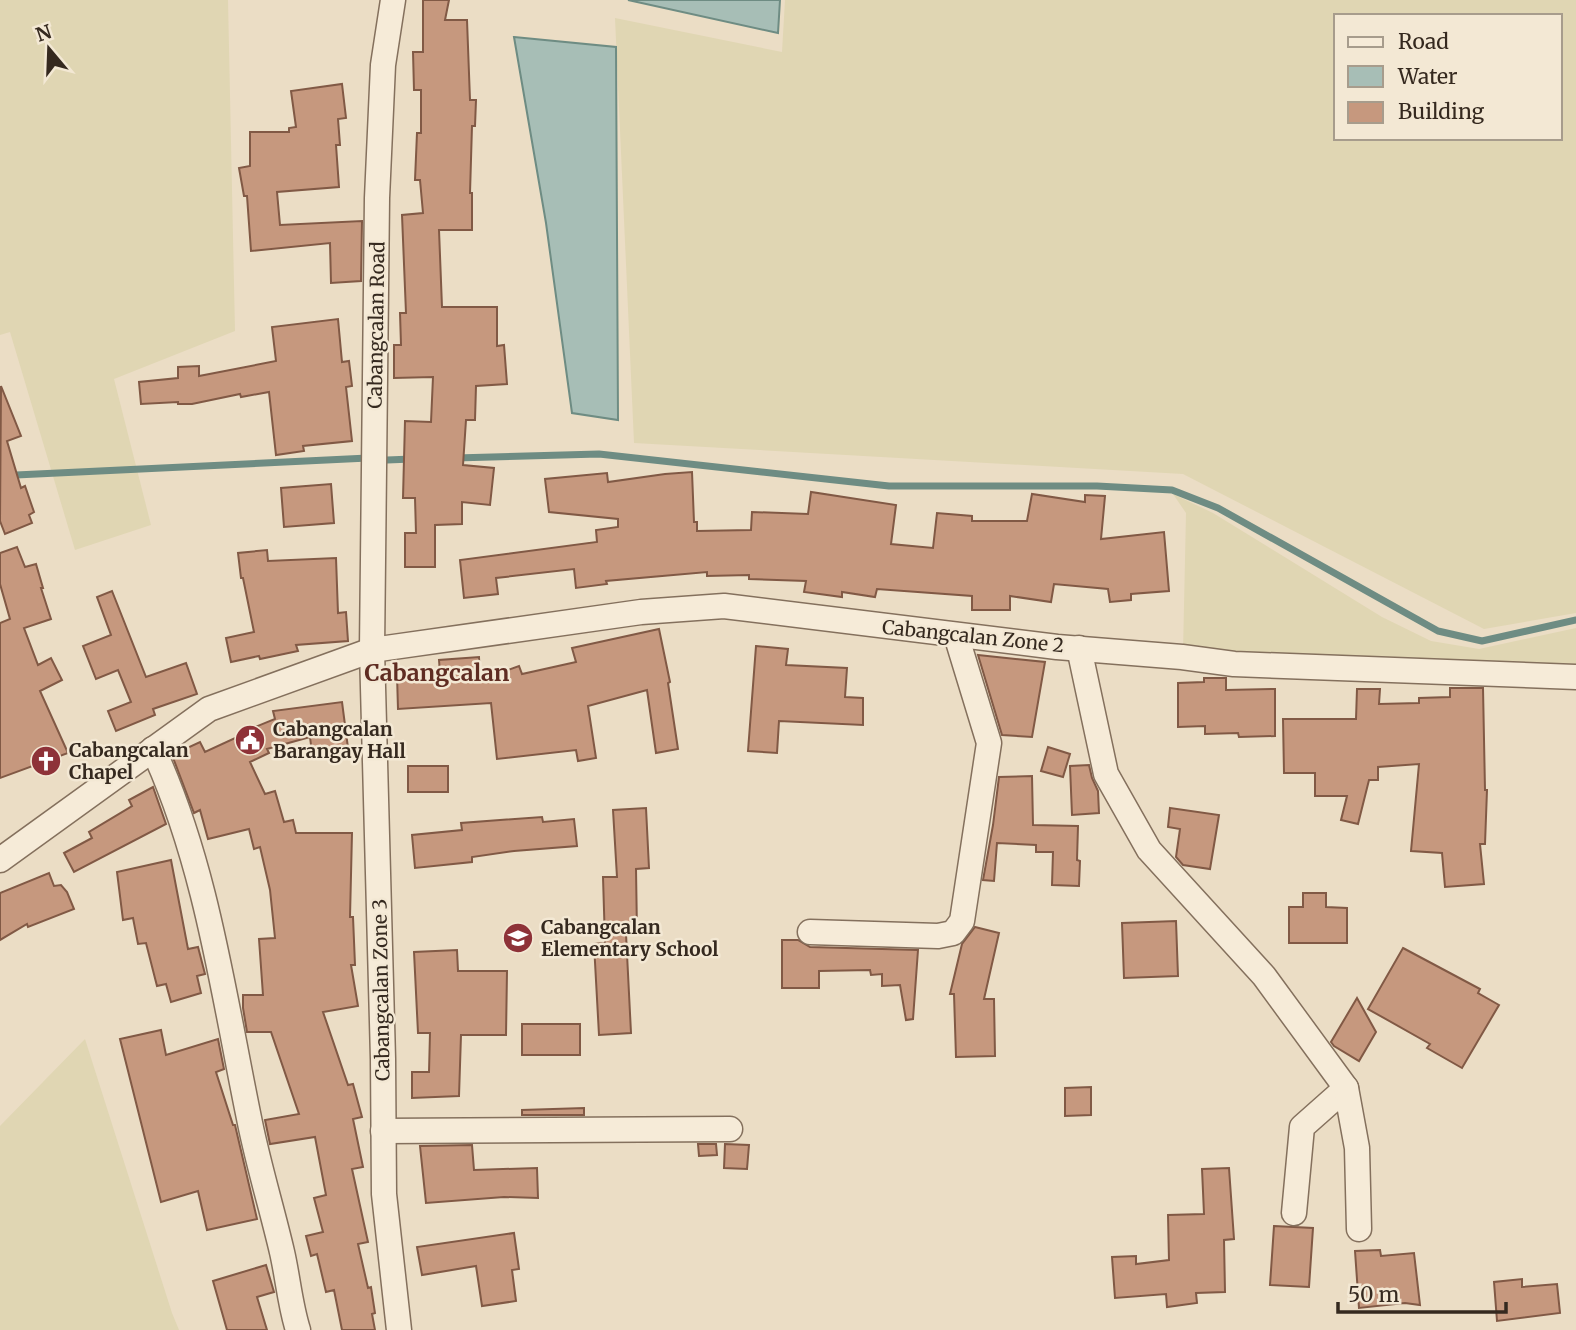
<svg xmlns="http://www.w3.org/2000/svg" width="1576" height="1330" font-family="Merriweather,serif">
<rect width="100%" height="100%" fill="#ebddc5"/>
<g fill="#e0d6b3" fill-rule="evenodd">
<polygon points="0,0 228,0 235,331 114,379 151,525 75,550 10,332 0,335"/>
<path d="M785 0H1576V613L1484 629 1183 474 634 443 615 18 782 52ZM1336 16H1560V138H1336Z"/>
<polygon points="1173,494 1213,513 1382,617 1431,641 1479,649 1576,628 1576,671 1183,652 1186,513"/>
<polygon points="85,1039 172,1313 179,1330 0,1330 0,1126"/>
</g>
<g fill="#a7beb6" stroke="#6e8c83" stroke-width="2">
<polygon points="628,0 780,0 778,33"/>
<polygon points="514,37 616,47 618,420 572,413 546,223"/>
</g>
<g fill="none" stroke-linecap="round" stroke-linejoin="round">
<g stroke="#6e8c83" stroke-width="7">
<polyline points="455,458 599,454 889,486 1097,486 1172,490 1218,508 1438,631 1482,641 1576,620"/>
<polyline points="387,460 412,459"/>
<polyline points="0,479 16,475 368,458"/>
</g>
</g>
<g fill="#c6987e" stroke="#815945" stroke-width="2">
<polygon points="423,0 449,0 445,20 467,20 470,100 476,100 475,126 472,126 470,193 472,193 472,230 439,230 442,307 497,307 497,346 504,345 507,384 476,386 475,420 466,420 463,465 494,468 490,505 462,502 462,524 435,525 435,567 405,567 405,533 416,533 415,498 403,498 405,421 431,422 433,377 394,378 394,345 401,345 400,313 406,313 402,215 423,213 420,180 415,180 417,133 421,133 421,90 414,90 413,52 423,52"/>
<polygon points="342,84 346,118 338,119 340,145 336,145 339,187 277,192 280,225 362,221 361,281 331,283 330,243 251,251 247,196 244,196 239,168 250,166 250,132 289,132 289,128 296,127 291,91"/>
<polygon points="338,319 342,362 349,361 352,386 346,387 352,441 303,446 304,451 276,455 269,392 241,397 240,394 192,404 178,404 178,402 141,404 139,382 178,378 178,367 199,366 199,376 276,361 272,327"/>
<polygon points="1,386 21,436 7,441 21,488 25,486 34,512 29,515 32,523 5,534 0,521"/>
<polygon points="692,472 694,522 697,522 697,531 751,530 752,512 808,514 811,492 896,505 891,544 933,548 937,513 972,516 972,521 1027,521 1032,494 1085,502 1085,495 1105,496 1101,539 1164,532 1169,591 1131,594 1131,600 1110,602 1108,589 1054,584 1051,602 1010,596 1010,610 972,610 972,596 877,589 875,597 842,592 842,597 804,592 806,581 749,579 749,575 707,576 707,572 606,581 607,584 576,588 574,569 496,578 498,594 464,598 460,560 597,542 596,530 618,527 618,519 549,512 545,479 607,473 608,482 665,474"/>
<polygon points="331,484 334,523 284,527 281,488"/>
<polygon points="17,547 25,567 36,564 43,588 41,588 51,619 24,628 38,665 51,658 62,680 40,691 68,753 0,778 0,623 10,619 0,584 0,553"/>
<polygon points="267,550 268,561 336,558 338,613 346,612 348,641 296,645 298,651 260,659 259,656 231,662 226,638 254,632 243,578 241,578 238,553"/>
<polygon points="112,591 146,677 186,663 197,694 153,709 155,715 116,731 108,711 131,702 118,670 96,679 83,646 111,635 97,597"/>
<polygon points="659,629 670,682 668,683 678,749 656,753 647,690 588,706 596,758 578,761 576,750 497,759 491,703 398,709 397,675 440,673 439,660 479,657 480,680 519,666 522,674 576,662 572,648"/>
<polygon points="756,646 788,649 786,665 847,668 845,697 863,698 863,725 779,721 777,753 748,751"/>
<polygon points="978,655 1045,662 1032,737 1002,735"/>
<polygon points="1204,678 1226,678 1226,690 1275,689 1275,736 1239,737 1238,733 1205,734 1205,726 1178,727 1178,683 1204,682"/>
<polygon points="1450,688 1483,688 1485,790 1487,790 1485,844 1480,844 1484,884 1445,887 1442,853 1411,851 1419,764 1378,767 1378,780 1369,780 1358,824 1341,820 1347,796 1315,796 1315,773 1284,773 1283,719 1356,719 1357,689 1380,689 1379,704 1419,703 1419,698 1450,697"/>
<polygon points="342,702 348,748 312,753 310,737 267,749 269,753 250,762 265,794 275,791 284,822 293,820 296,833 352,833 350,917 353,917 355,965 351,965 358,1006 323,1012 348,1085 353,1084 362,1117 353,1119 363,1167 352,1169 368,1242 358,1244 368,1288 371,1287 375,1313 372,1314 375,1330 342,1330 334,1290 326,1292 317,1254 311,1256 306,1236 323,1232 314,1198 326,1195 315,1137 270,1144 265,1120 299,1114 271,1032 247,1032 243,1008 243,995 263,995 259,939 275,938 270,890 260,847 254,849 249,829 208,839 200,810 194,813 172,755 200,742 205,752 244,734 243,732 275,719 273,711"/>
<polygon points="1048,747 1070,754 1063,777 1041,771"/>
<polygon points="1089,765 1092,778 1098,791 1099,813 1072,815 1070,766"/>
<rect x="408" y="766" width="40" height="26"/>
<polygon points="1032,776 1033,825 1078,826 1077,860 1080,861 1079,886 1052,885 1053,852 1036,852 1036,845 997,843 994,881 983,880 993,825 999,777"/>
<polygon points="153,787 166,824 74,872 64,853 92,838 89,832 132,806 129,800"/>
<polygon points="646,808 649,868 636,869 637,933 626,934 631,1033 599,1035 594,944 605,943 603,877 617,877 613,810"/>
<polygon points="1170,808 1219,815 1210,869 1183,865 1176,857 1180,829 1168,827"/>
<polygon points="542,817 543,822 574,819 577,846 514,851 472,857 472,862 415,868 412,835 462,830 461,823"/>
<polygon points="171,860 188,949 198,947 205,974 197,976 201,993 171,1002 166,984 157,986 146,943 138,944 133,918 123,920 117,872"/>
<polygon points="49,873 54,886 61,885 67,892 74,909 28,927 27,924 0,940 0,893"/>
<polygon points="1303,893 1326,893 1326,907 1347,908 1347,943 1289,943 1289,907 1303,907"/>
<polygon points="1176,921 1178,976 1124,978 1122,923"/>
<polygon points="975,927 999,933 984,999 994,999 995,1056 956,1057 954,994 950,994 962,944"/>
<polygon points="782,940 798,940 810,947 918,950 913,1019 906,1020 900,985 882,986 882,974 871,975 870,970 819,971 819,988 782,988"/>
<polygon points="1403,948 1480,989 1478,993 1499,1005 1462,1068 1427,1048 1430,1044 1368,1009"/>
<polygon points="457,950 458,971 507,971 506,1035 461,1035 459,1096 412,1098 412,1072 429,1072 430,1033 418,1033 414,952"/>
<polygon points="1357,998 1376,1032 1359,1061 1334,1046 1331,1042"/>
<rect x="522" y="1024" width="58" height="31"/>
<polygon points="161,1030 166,1055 218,1039 224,1069 216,1072 233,1125 235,1125 257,1219 207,1230 198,1191 161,1202 120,1039"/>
<polygon points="1091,1087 1091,1115 1065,1116 1065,1088"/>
<polygon points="584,1108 584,1115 522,1115 522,1110"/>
<polygon points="698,1144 716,1144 717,1155 699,1156"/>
<polygon points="725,1144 749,1145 747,1169 724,1168"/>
<polygon points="472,1145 474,1170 537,1168 538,1198 504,1197 426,1203 420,1146"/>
<polygon points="1229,1168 1234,1239 1224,1240 1225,1292 1196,1293 1197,1303 1167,1307 1166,1294 1115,1298 1112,1257 1136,1256 1136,1264 1169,1260 1168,1215 1204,1214 1202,1169"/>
<polygon points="1274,1226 1313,1228 1309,1287 1270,1285"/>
<polygon points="514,1233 519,1269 512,1270 516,1301 482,1306 476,1266 422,1275 417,1247"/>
<polygon points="1380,1250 1381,1256 1414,1253 1420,1305 1405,1303 1359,1308 1355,1251"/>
<polygon points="266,1265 274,1292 257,1297 267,1330 227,1330 213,1281"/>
<polygon points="1522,1279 1522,1287 1557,1284 1560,1313 1497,1321 1494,1282"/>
</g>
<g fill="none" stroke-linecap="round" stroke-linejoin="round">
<g stroke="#84705d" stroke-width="27">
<g id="minor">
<polyline points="393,0 383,65 377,198 372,650 383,1059 384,1194 399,1330"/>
<polyline points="1079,648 1106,774 1149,850 1264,976 1346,1088 1302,1127 1294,1213"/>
<path d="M153 749C207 866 224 998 250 1123 259 1167 272 1209 282 1252 288 1278 290 1305 298 1330"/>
<polyline points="0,860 209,709 372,650 641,612 724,606 1057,647 1182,657 1234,664 1576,677"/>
<polyline points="810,932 938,936 953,933 962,921 989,743 956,635"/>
<polyline points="1346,1088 1357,1148 1359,1229"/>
<polyline points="383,1131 730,1129"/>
</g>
</g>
<use href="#minor" stroke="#f6ebd8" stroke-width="24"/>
</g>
<defs>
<g id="civic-disc" transform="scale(1.575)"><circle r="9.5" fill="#8e3238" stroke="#f3e8d4"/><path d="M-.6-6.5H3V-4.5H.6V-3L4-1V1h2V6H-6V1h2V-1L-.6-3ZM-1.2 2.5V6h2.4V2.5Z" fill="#fff"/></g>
<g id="church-disc" transform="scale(1.575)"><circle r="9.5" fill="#8e3238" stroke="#f3e8d4"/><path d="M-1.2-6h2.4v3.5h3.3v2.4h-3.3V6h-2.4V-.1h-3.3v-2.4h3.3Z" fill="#fff"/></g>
<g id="school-disc" transform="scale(1.575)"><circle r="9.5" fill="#8e3238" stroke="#f3e8d4"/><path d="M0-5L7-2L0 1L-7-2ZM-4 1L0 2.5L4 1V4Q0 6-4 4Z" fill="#fff"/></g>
</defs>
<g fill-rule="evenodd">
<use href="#civic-disc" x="250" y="740"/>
<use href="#church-disc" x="46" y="761"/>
<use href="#school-disc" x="518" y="938"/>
</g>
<g text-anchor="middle" stroke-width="5" stroke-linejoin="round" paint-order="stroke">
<g font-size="19" fill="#35291f" stroke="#f3e8d4">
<text transform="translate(376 325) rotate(-89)" y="7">Cabangcalan Road</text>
<text transform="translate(973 636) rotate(6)" y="7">Cabangcalan Zone 2</text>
<text transform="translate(381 990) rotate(-91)" y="7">Cabangcalan Zone 3</text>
</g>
<g font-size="19" font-weight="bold" fill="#35291f" stroke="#f3e8d4" text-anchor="start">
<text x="273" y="736">Cabangcalan<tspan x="273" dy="22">Barangay Hall</tspan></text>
<text x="69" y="757">Cabangcalan<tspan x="69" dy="22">Chapel</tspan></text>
<text x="541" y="934">Cabangcalan<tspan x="541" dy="22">Elementary School</tspan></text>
</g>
<g font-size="23" font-weight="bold" fill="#5f2c22" stroke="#f3e8d4">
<text x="437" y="681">Cabangcalan</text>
</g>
</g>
<rect x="1334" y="14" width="228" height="126" fill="#f3e8d4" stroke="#a79c8c" stroke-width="2"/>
<rect x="1348" y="37" width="35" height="10" fill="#f6ebd8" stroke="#a79c8c" stroke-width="2"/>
<text x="1398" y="49" font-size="21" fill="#35291f">Road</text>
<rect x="1348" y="66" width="35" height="21" fill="#a7beb6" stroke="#a79c8c" stroke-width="2"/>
<text x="1398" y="84" font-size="21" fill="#35291f">Water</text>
<rect x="1348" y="102" width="35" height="21" fill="#c6987e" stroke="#a79c8c" stroke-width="2"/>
<text x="1398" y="119" font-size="21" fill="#35291f">Building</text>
<g transform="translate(49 49) rotate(341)" stroke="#f3e8d4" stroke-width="5" paint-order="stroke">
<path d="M0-5L12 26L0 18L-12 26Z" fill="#35291f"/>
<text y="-10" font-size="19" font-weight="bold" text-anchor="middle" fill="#35291f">N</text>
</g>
<path d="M1338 1302v10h168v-10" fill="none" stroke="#35291f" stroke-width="3.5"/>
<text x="1348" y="1302" font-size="21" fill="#35291f" stroke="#f3e8d4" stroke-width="5" paint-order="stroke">50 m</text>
</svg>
